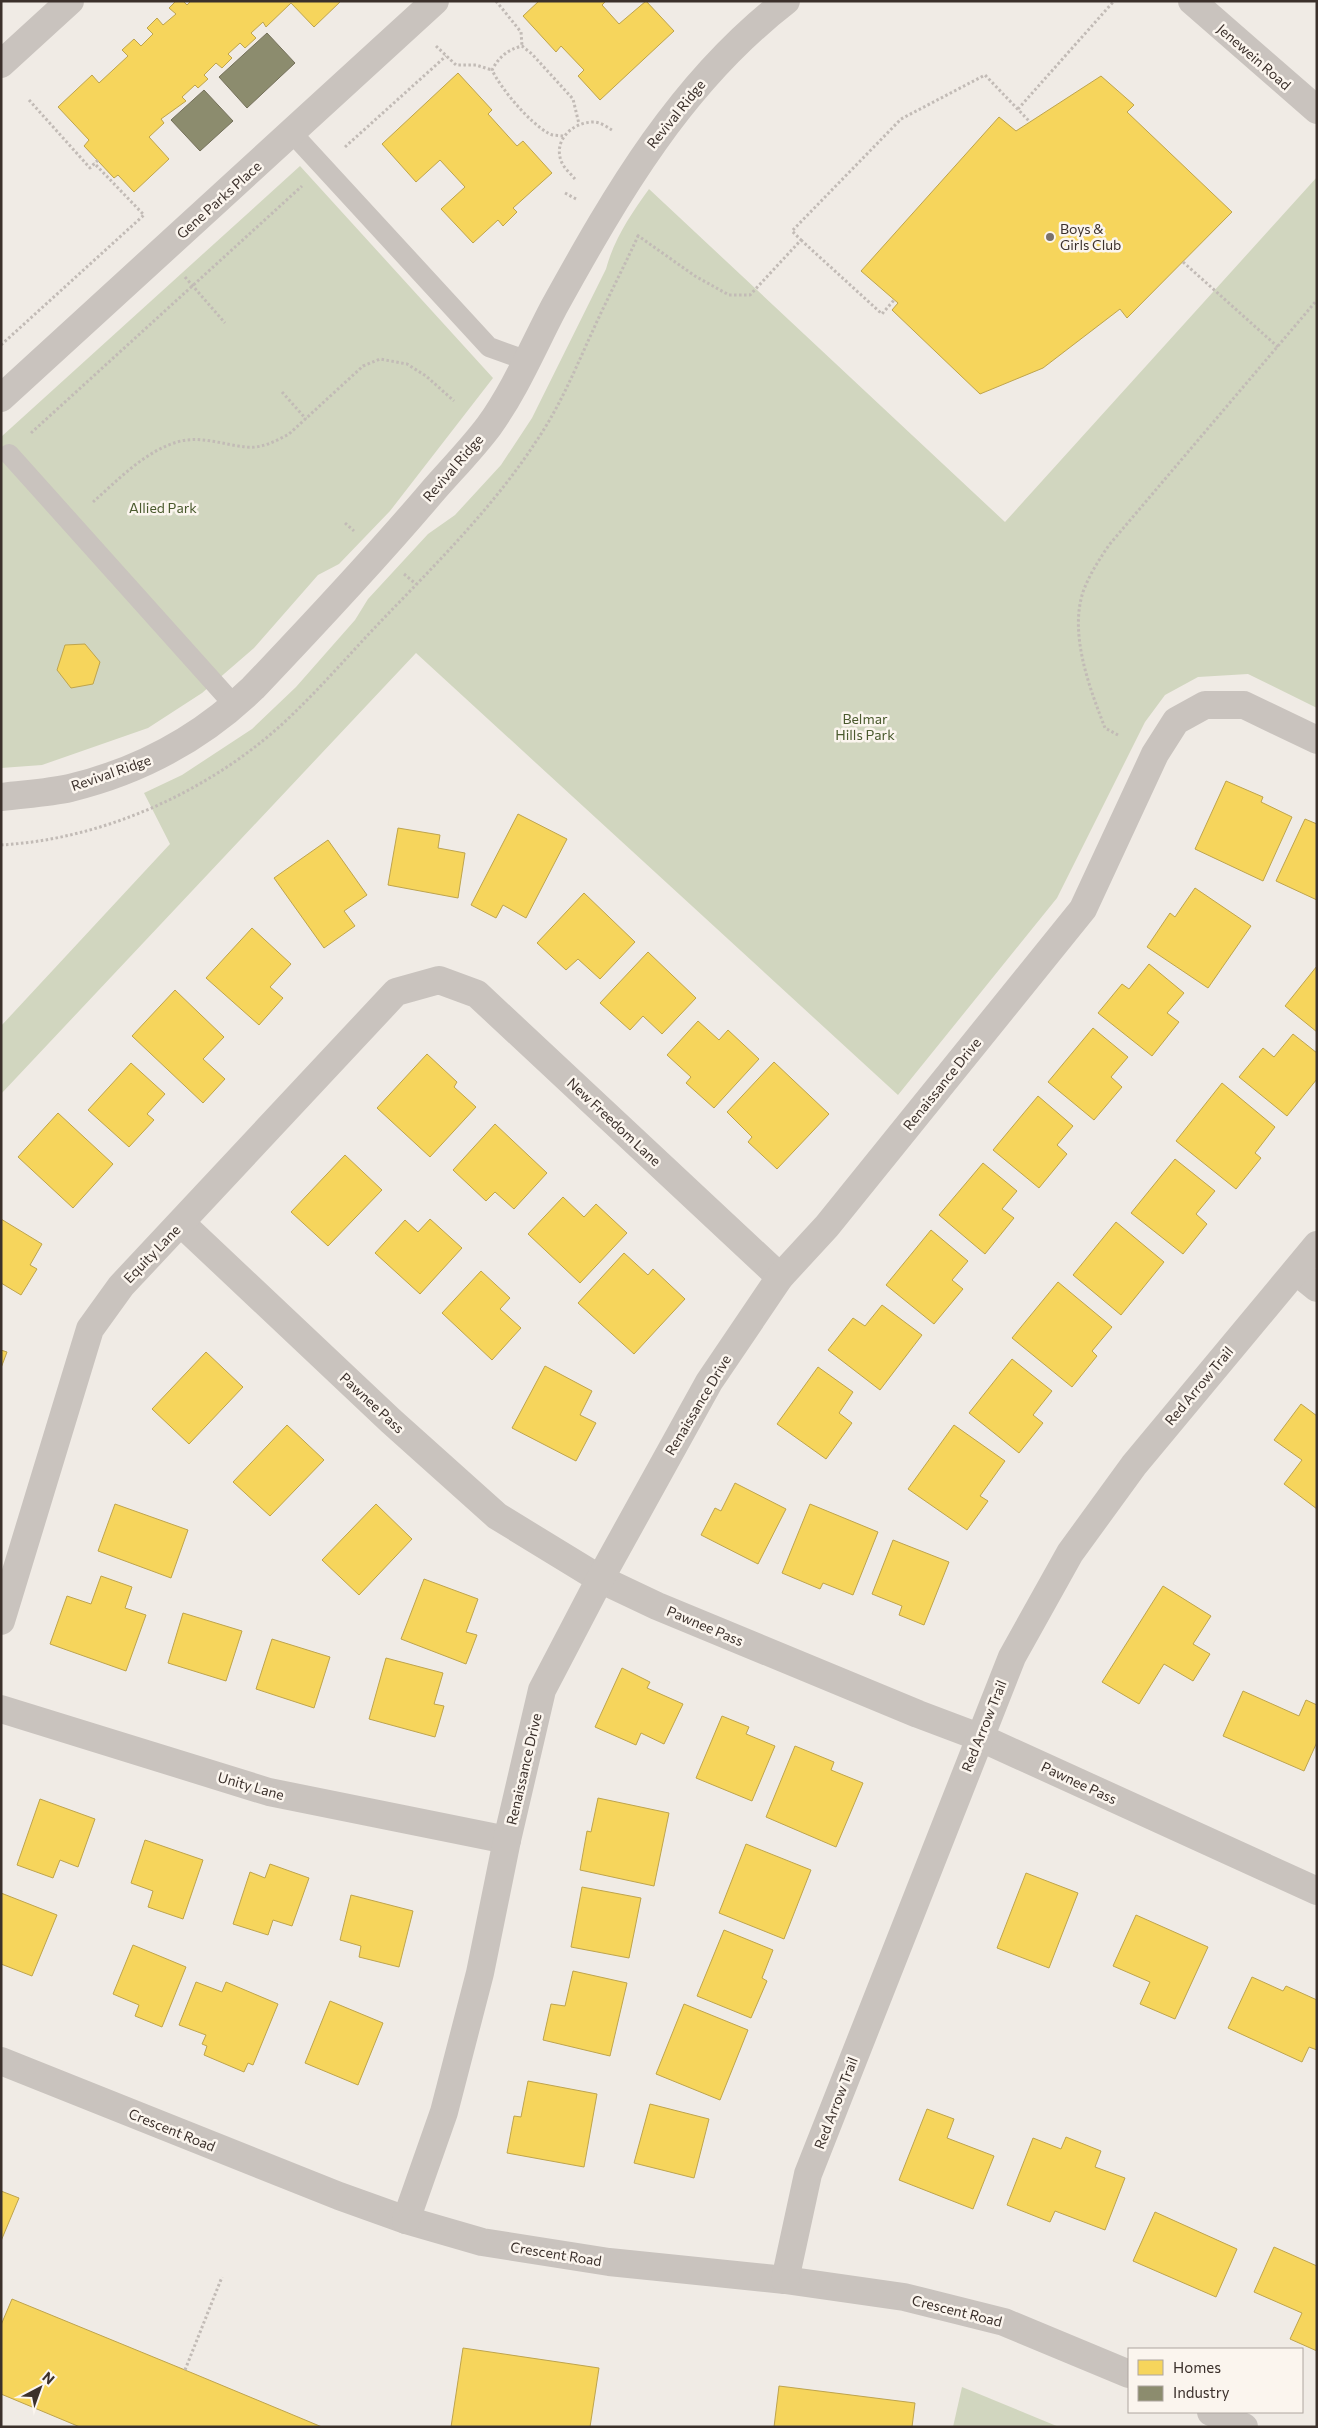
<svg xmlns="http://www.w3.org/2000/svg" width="1318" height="2428" font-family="Commissioner,sans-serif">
<rect width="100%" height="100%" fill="#f0ebe5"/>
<g fill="#d1d6bf">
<polygon points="300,166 493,378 390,511 339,564 318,575 254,648 202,693 148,728 42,765 1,768 1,437"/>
<path d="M1317 177V708L1248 674 1198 677 1165 695 1145 722 1057 898 898 1095 416 653 1 1094V1026L170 844 144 793 182 775 252 729 296 687 355 620 368 599 428 534 455 515 501 465 532 418 606 269C614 239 631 214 649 189L1005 522Z"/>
<polygon points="962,2387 1059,2427 953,2427"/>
</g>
<g fill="#f6d55c" stroke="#bea44d">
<polygon points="176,1 183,1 187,5 191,1 341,1 314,27 291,3 266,27 263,22 251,33 256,38 245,48 240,43 228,54 232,58 222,68 216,63 204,75 208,79 198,88 195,85 182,97 186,101 161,119 164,123 149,137 169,159 134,192 118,175 114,178 84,146 89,140 58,107 92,75 99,83 128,56 122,50 134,39 141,46 153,34 147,28 157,18 163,25 176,14 169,8"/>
<polygon points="539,1 606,1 602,5 619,24 646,1 674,31 600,100 578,76 584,70 561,46 556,52 523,16"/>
<polygon points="458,73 492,110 488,114 517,146 523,141 552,173 513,208 517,212 503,226 498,220 473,243 441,209 465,187 440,160 416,182 382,144"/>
<polygon points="1101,76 1134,105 1127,112 1232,212 1127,318 1120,309 1043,368 980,394 892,310 898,303 861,271 999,117 1016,131"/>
<polygon points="85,644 100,662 93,684 71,688 57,670 65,645"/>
<polygon points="1226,781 1263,797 1261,802 1292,817 1263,881 1195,849"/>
<polygon points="518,814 567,839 526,918 503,905 496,918 471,905"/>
<polygon points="1305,819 1317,824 1317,900 1276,881"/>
<polygon points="398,828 440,835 438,848 465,853 458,898 388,885"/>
<polygon points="328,840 367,895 344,911 355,926 324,948 274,878"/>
<polygon points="1195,888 1251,926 1208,988 1147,947 1170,913 1175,917"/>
<polygon points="584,893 635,942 600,979 578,959 566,970 537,943"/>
<polygon points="252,928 291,964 270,987 283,998 259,1025 206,978"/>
<polygon points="648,952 696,998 662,1034 643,1016 630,1030 600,1003"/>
<polygon points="1149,964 1184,993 1167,1013 1179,1022 1152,1056 1098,1013 1122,984 1129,989"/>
<polygon points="1317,966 1317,1032 1285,1006"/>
<polygon points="175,990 224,1037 203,1059 225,1079 203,1103 132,1036"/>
<polygon points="698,1021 719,1040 728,1030 759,1059 714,1108 686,1083 691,1077 667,1055"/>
<polygon points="1093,1028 1128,1057 1111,1077 1122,1087 1094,1120 1048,1082"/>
<polygon points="1293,1034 1317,1053 1317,1079 1287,1116 1239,1077 1263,1048 1274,1057"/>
<polygon points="427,1054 457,1082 454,1087 476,1107 430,1157 377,1108"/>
<polygon points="774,1062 829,1114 777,1169 748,1142 752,1137 727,1112"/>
<polygon points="131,1063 165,1094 147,1114 154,1120 129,1147 88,1110"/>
<polygon points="1222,1083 1275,1127 1255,1153 1261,1158 1236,1189 1176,1141"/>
<polygon points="1038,1096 1073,1126 1057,1145 1067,1154 1039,1188 993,1150"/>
<polygon points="58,1113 113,1164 73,1208 18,1157"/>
<polygon points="495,1124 547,1173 514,1209 495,1192 486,1201 453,1170"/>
<polygon points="345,1155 382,1190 328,1246 291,1212"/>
<polygon points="1175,1159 1215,1191 1196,1214 1207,1224 1183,1254 1131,1213"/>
<polygon points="983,1163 1017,1191 1002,1209 1014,1218 985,1254 939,1215"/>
<polygon points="563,1197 584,1217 596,1204 627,1233 580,1283 528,1234"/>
<polygon points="1,1219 42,1244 30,1265 37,1269 21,1295 1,1283"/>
<polygon points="430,1219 462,1248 420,1294 375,1253 405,1220 418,1232"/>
<polygon points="1116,1222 1164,1262 1121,1315 1073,1275"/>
<polygon points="931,1230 968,1261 952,1280 963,1289 934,1324 886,1285"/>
<polygon points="624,1253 648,1275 653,1269 685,1299 634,1354 578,1303"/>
<polygon points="481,1271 510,1298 500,1309 521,1328 492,1360 442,1313"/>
<polygon points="1058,1282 1112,1327 1092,1351 1097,1356 1072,1387 1012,1338"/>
<polygon points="882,1305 922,1335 880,1390 828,1350 853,1318 865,1326"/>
<polygon points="1,1350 7,1352 1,1368"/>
<polygon points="206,1352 243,1387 189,1444 152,1409"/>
<polygon points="1012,1359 1052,1391 1033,1415 1043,1423 1019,1453 969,1413"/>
<polygon points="545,1366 592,1391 580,1415 596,1423 576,1461 512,1428"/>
<polygon points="818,1367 853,1392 839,1413 852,1423 826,1459 777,1424"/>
<polygon points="1301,1404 1317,1416 1317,1509 1284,1484 1302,1460 1274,1440"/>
<polygon points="287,1425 324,1460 270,1516 233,1482"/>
<polygon points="954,1425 1005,1461 980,1496 988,1501 967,1530 908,1489"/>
<polygon points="735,1483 786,1509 758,1564 701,1535 715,1508 721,1511"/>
<polygon points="115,1504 188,1530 171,1578 98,1551"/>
<polygon points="376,1504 412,1539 359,1595 322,1560"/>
<polygon points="810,1504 878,1532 853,1595 823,1583 820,1589 782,1573"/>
<polygon points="893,1540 949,1562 924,1625 899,1615 902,1606 872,1594"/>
<polygon points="101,1576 132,1587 125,1608 146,1615 126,1671 50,1644 67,1596 91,1604"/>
<polygon points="424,1579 478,1599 466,1632 477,1635 466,1664 401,1639"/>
<polygon points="1163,1586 1211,1616 1193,1644 1210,1654 1193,1681 1164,1664 1139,1704 1102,1682"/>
<polygon points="183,1613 242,1631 226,1681 168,1663"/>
<polygon points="272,1639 330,1657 314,1708 256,1689"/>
<polygon points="386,1658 443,1673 434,1704 444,1706 435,1737 369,1719"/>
<polygon points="622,1668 650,1682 647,1688 683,1704 664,1744 641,1733 636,1745 595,1727"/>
<polygon points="1243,1691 1299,1716 1306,1700 1317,1705 1317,1742 1304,1771 1223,1736"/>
<polygon points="722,1716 749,1727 746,1734 775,1746 752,1801 696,1778"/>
<polygon points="795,1746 834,1762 831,1770 863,1783 836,1847 766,1817"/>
<polygon points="598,1798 669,1813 654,1886 580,1870 587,1831 591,1832"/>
<polygon points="40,1799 95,1819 78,1867 60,1860 53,1878 17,1865"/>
<polygon points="145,1840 203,1860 183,1919 148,1907 153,1891 131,1883"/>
<polygon points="746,1844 811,1870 784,1939 719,1913"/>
<polygon points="270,1864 309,1878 292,1926 273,1920 268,1935 233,1924 250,1872 265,1878"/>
<polygon points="1026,1873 1078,1893 1049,1968 997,1948"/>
<polygon points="582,1887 641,1898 629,1958 571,1947"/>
<polygon points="1,1893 57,1915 32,1976 1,1964"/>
<polygon points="351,1895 413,1911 399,1967 359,1957 361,1946 340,1940"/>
<polygon points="1136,1915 1208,1947 1175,2019 1140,2004 1150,1982 1113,1966"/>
<polygon points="724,1930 773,1950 762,1978 767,1981 751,2018 697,1996"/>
<polygon points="133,1945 186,1967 162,2027 135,2016 139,2005 113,1994"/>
<polygon points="573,1971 627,1983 610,2056 543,2040 551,2004 565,2006"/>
<polygon points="1252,1977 1283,1991 1286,1986 1317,2000 1317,2050 1309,2047 1302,2062 1228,2028"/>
<polygon points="196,1982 222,1992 226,1982 278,2004 253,2065 248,2063 244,2072 204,2055 207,2046 202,2044 206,2035 179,2025"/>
<polygon points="330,2001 383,2023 358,2085 305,2063"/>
<polygon points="684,2004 748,2030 720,2100 656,2074"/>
<polygon points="528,2081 597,2094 584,2167 507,2153 514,2116 521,2117"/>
<polygon points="650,2104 709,2119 694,2178 634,2163"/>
<polygon points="927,2109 954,2119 947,2138 994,2156 973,2209 899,2180"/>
<polygon points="1066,2137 1101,2151 1095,2167 1125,2178 1105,2230 1055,2211 1050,2222 1007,2205 1033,2138 1061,2149"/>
<polygon points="1,2191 19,2198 1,2241"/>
<polygon points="1155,2212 1237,2249 1216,2297 1133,2261"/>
<polygon points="1274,2247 1317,2266 1317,2351 1290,2339 1302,2313 1254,2292"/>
<polygon points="12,2299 185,2370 322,2427 80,2427 1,2394 1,2325"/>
<polygon points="463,2348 599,2368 590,2427 451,2427"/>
<polygon points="779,2386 915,2403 912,2427 774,2427"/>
</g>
<g fill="#8c8c6e" stroke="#74705a">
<polygon points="267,33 295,63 247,108 219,77"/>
<polygon points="204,90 233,121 200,151 171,120"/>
</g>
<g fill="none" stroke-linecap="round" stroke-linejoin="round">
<g stroke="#c2bbb6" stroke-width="3" stroke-dasharray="2.5 2.5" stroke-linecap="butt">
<polyline points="496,1 521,32 522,46"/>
<polyline points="436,46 456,65 476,65 492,70"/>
<polyline points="29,100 90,168 98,160"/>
<polyline points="1018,109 1114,1"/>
<path d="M563 136C558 135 552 136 548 133 530 123 501 89 492 70 499 57 507 50 522 46L532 54 573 99 579 124"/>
<polyline points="345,147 446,56"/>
<path d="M575 179C571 174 565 169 562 163 552 141 572 122 594 122 600 122 607 127 612 130"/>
<polyline points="565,193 578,200"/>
<polyline points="637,235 695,276 729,295 750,295 801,240 792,231 901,119 985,75 1030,122"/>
<polyline points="801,240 882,314 894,300"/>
<polyline points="1183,262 1278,347"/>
<polyline points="185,277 225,323"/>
<polyline points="1,345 144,215 94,163"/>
<polyline points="282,392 306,419"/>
<polyline points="31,433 302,186"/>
<path d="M93 502C118 480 144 452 177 442 200 435 224 445 246 447 261 449 276 441 289 434L363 366 380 359 407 364 426 376 454 401"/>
<polyline points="345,523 354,531"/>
<polyline points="404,574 416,584"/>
<path d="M1118 735 1105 728C1090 689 1069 635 1083 592 1089 575 1099 560 1109 545L1317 300"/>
<path d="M1 845C108 839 219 787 295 712 326 682 354 649 384 618 436 564 494 506 535 443 560 407 576 367 594 328 608 297 624 267 638 236"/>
<polyline points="185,2370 222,2277"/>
</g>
<g stroke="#c9c3be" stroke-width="20">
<polyline points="292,133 489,347 525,360"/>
<polyline points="9,454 235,706"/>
</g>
<g stroke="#c9c3be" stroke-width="28">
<polyline points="1192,1 1317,110"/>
<polyline points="1,64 70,1"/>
<polyline points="1,398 435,1"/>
<path d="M1 797C24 794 48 793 70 788 140 771 201 738 253 688 314 624 374 560 431 493 450 471 471 450 489 426 515 390 533 347 554 307 617 193 681 82 786 1"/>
<polyline points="181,1223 391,1421 497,1516 600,1579 657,1606 918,1714 979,1737 1317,1891"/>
<polyline points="1296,1271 1317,1288"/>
<polyline points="1,1621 90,1329 121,1286 396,992 439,980 477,994 780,1277"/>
<polyline points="1,1709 269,1792 507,1840"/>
<polyline points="1,2061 339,2196 406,2220 482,2242 609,2262 785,2280 904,2297 1004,2322 1129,2374"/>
<polyline points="406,2220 444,2112 480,1973 507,1840 542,1690 600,1579 709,1382 780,1277 827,1226 1083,909 1155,754 1176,721 1205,705 1244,705 1317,740"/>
<polyline points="785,2280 808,2174 1012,1657 1070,1553 1134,1465 1317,1245"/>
<polyline points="1211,2412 1244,2427"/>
</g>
</g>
<circle fill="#7a716c" stroke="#fbf5ee" stroke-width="2" cx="1050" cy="237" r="5"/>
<g text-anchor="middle" stroke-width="5" stroke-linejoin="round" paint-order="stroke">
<g font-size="14" fill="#3b302b" stroke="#fbf5ee">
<text transform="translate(1254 57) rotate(41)" y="5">Jenewein Road</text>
<text transform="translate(676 114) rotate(-51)" y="5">Revival Ridge</text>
<text transform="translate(219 200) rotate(-42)" y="5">Gene Parks Place</text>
<text transform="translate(453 468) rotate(-49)" y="5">Revival Ridge</text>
<text transform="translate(111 773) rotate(-19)" y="5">Revival Ridge</text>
<text transform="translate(942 1084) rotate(-51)" y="5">Renaissance Drive</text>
<text transform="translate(614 1122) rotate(43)" y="5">New Freedom Lane</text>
<text transform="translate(152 1254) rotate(-46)" y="5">Equity Lane</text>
<text transform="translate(1199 1386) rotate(-50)" y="5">Red Arrow Trail</text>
<text transform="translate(372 1403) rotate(43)" y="5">Pawnee Pass</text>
<text transform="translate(698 1405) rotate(-59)" y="5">Renaissance Drive</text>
<text transform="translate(705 1626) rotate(23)" y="5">Pawnee Pass</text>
<text transform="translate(984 1726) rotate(-68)" y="5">Red Arrow Trail</text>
<text transform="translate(524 1769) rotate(-77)" y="5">Renaissance Drive</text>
<text transform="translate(1079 1783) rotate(25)" y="5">Pawnee Pass</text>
<text transform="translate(251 1786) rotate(16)" y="5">Unity Lane</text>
<text transform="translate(836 2103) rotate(-69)" y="5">Red Arrow Trail</text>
<text transform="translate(172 2130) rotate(22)" y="5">Crescent Road</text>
<text transform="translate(556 2254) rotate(9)" y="5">Crescent Road</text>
<text transform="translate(957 2311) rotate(14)" y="5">Crescent Road</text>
</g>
<g font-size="14" fill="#3b302b" stroke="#fbf5ee" text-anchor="start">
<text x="1060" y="234">Boys &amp;<tspan x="1060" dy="16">Girls Club</tspan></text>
</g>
<g font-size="14" fill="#4a5a2e" stroke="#fbf5ee">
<text x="163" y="513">Allied Park</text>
<text x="865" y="724">Belmar<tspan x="865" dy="16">Hills Park</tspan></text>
</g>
</g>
<rect width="1318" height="2428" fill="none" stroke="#3b302b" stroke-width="5"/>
<rect x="1128" y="2348" width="175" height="65" fill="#fbf5ee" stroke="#aea6a0"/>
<rect x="1138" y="2360" width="25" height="15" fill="#f6d55c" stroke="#aea6a0"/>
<text x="1173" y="2373" font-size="15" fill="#3b302b">Homes</text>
<rect x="1138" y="2386" width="25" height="15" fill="#8c8c6e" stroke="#aea6a0"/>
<text x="1173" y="2398" font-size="15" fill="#3b302b">Industry</text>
<g transform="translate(40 2388) rotate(41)" stroke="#fbf5ee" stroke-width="4" paint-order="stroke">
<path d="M0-4L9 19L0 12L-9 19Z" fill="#3b302b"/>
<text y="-8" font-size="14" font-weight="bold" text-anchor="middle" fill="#3b302b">N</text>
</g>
</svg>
